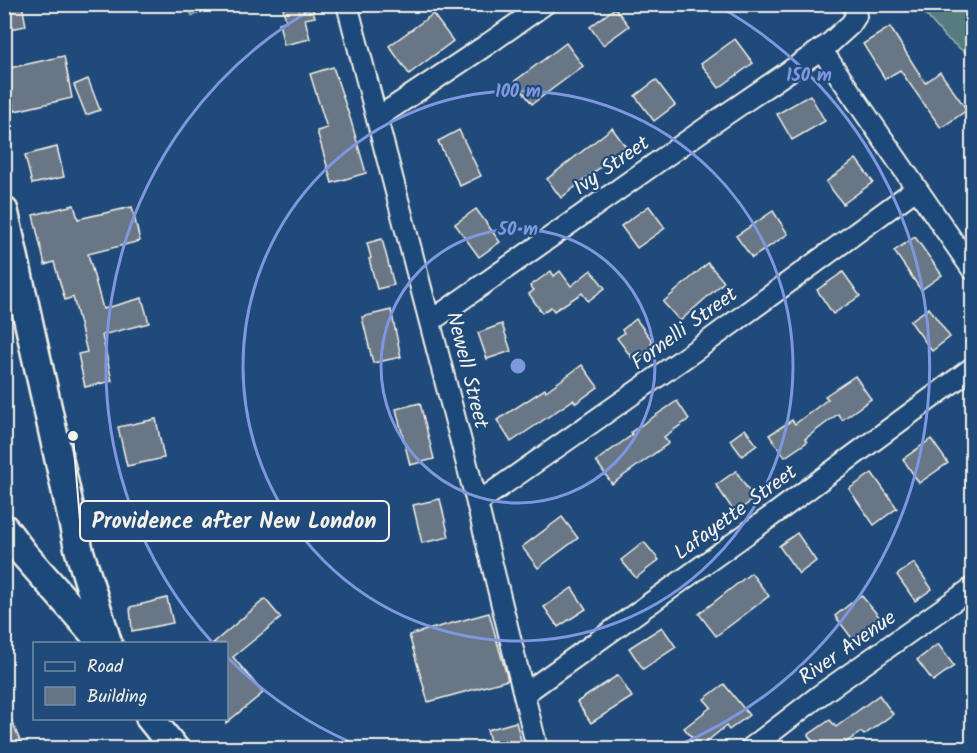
<svg xmlns="http://www.w3.org/2000/svg" width="977" height="753" font-family="Kalam,sans-serif">
<rect width="100%" height="100%" fill="#1f4a7a"/>
<filter id="ink" filterUnits="userSpaceOnUse"><feTurbulence type="fractalNoise" baseFrequency=".0167" numOctaves="2"/><feDisplacementMap in="SourceGraphic" scale="12" xChannelSelector="R" yChannelSelector="G"/><feConvolveMatrix kernelMatrix="1 2 1 2 8 2 1 2 1" color-interpolation-filters="sRGB"/></filter>
<g filter="url(#ink)">
<g fill="#577b80" stroke="#a6b6b4" stroke-width="1.5">
<polygon points="188,4 215,4 215,5 192,16"/>
<polygon points="932,4 972,5 972,58 945,37 926,15"/>
</g>
<g fill="#677686" stroke="#f4f1e8" stroke-width="1.5">
<polygon points="4,4 22,4 26,26 4,30"/>
<polygon points="285,4 311,4 315,17 305,19 310,39 284,45 279,23 286,21 283,8 286,8"/>
<polygon points="615,8 629,26 603,45 590,27"/>
<polygon points="433,14 453,41 409,74 389,46"/>
<polygon points="890,27 925,83 940,72 967,110 941,128 900,70 885,79 863,44"/>
<polygon points="735,39 753,63 719,88 701,64"/>
<polygon points="566,43 583,66 532,104 515,81"/>
<polygon points="64,56 72,98 15,111 5,69"/>
<polygon points="333,67 351,121 366,173 332,183 317,131 327,128 310,74"/>
<polygon points="88,79 100,110 86,115 74,85"/>
<polygon points="656,80 675,105 654,121 635,96"/>
<polygon points="810,95 825,121 792,140 777,114"/>
<polygon points="612,128 626,147 561,198 547,179"/>
<polygon points="459,130 481,176 460,186 438,141"/>
<polygon points="57,147 64,177 32,184 25,155"/>
<polygon points="856,159 873,182 843,204 826,182"/>
<polygon points="74,205 78,219 132,207 140,241 88,254 103,309 142,298 149,323 102,335 112,381 85,387 78,354 87,352 73,297 65,300 54,262 45,265 33,215"/>
<polygon points="649,206 665,228 637,248 621,226"/>
<polygon points="476,209 500,242 479,257 455,224"/>
<polygon points="773,211 788,234 752,258 736,236"/>
<polygon points="915,237 942,275 921,290 894,251"/>
<polygon points="382,239 394,285 377,289 369,259 371,258 367,243"/>
<polygon points="708,263 724,282 680,321 663,302"/>
<polygon points="591,270 605,288 588,301 582,293 554,311 551,307 542,313 529,294 534,290 530,286 551,271 554,276 560,271 571,286"/>
<polygon points="843,272 860,296 833,314 817,290"/>
<polygon points="929,308 950,337 932,351 910,321"/>
<polygon points="391,310 401,357 373,363 362,317"/>
<polygon points="636,319 653,342 651,344 654,348 636,360 634,356 632,358 617,338 624,333 622,330"/>
<polygon points="502,324 511,351 487,359 478,333"/>
<polygon points="582,365 598,387 576,403 573,400 511,442 497,420 545,389 546,391"/>
<polygon points="855,376 871,399 842,420 838,414 805,439 807,442 785,457 769,435 792,420 795,424 828,399 825,396"/>
<polygon points="677,401 689,419 664,437 669,443 612,484 596,461 632,435 631,432"/>
<polygon points="420,403 434,459 410,465 396,409"/>
<polygon points="156,419 164,458 127,466 118,427"/>
<polygon points="745,429 757,445 742,456 730,440"/>
<polygon points="931,439 948,463 919,483 903,459"/>
<polygon points="736,471 754,499 735,513 716,485"/>
<polygon points="872,473 897,508 874,525 849,489"/>
<polygon points="440,499 449,537 422,543 413,505"/>
<polygon points="562,517 578,538 538,568 522,547"/>
<polygon points="797,533 816,561 799,574 779,546"/>
<polygon points="644,542 659,560 636,578 621,560"/>
<polygon points="914,563 932,589 915,601 897,575"/>
<polygon points="751,573 769,596 716,636 699,614"/>
<polygon points="572,588 586,609 558,627 544,607"/>
<polygon points="861,595 881,619 854,641 835,616"/>
<polygon points="167,598 173,623 132,631 130,607"/>
<polygon points="265,599 281,618 233,657 263,693 226,723 226,644 212,644"/>
<polygon points="489,613 508,680 428,702 409,635"/>
<polygon points="662,627 676,647 643,669 629,648"/>
<polygon points="938,644 954,666 933,681 917,660"/>
<polygon points="618,675 632,697 591,723 577,702"/>
<polygon points="724,684 749,715 729,730 726,726 700,747 684,728 711,707 704,699"/>
<polygon points="879,695 893,714 864,735 861,732 838,748 817,748 808,735 830,720 836,727"/>
<polygon points="4,705 5,705 23,748 4,748"/>
<polygon points="516,722 523,748 492,748 487,730"/>
</g>
<g fill="none" stroke-linecap="round" stroke-linejoin="round">
<g stroke="#f4f1e8" stroke-width="24">
<g id="street">
<polyline points="347,4 477,503 537,748"/>
<polyline points="821,49 972,269"/>
<polyline points="377,118 488,44 545,4"/>
<polyline points="431,321 703,130 829,44 851,24 856,16 854,4"/>
<polyline points="477,503 700,347 916,189"/>
<polyline points="524,694 777,512 972,368"/>
<polyline points="751,748 820,695 972,588"/>
</g>
</g>
<g stroke="#f4f1e8" stroke-width="32">
<g id="secondary">
<polyline points="4,211 79,550 108,644"/>
<polyline points="4,528 23,553 103,644"/>
<polyline points="150,718 174,748"/>
</g>
</g>
<use href="#street" stroke="#1f4a7a" stroke-width="20"/>
<use href="#secondary" stroke="#1f4a7a" stroke-width="27"/>
</g>
</g>
<g fill="none" stroke="#7e97df" stroke-width="3">
<circle cx="518" cy="366" r="137"/>
<circle cx="518" cy="366" r="275"/>
<path d="M364 748A412 412 0 0 1 227 657M212 642A412 412 0 0 1 318 6M718 6A412 412 0 0 1 672 748"/>
</g>
<g text-anchor="middle" stroke-width="4.5" stroke-linejoin="round" paint-order="stroke">
<g font-size="21" fill="#f4f1e8" stroke="#1f4a7a">
<text transform="translate(611 165) rotate(-35)" y="7">Ivy Street</text>
<text transform="translate(684 328) rotate(-36)" y="7">Fornelli Street</text>
<text transform="translate(468 370) rotate(76)" y="7">Newell Street</text>
<text transform="translate(735 512) rotate(-36)" y="7">Lafayette Street</text>
<text transform="translate(847 647) rotate(-35)" y="7">River Avenue</text>
</g>
</g>
<circle cx="518" cy="366" r="9" fill="#7e97df" stroke="#1f4a7a" stroke-width="3"/>
<g font-size="18" text-anchor="middle" font-weight="bold" fill="#7e97df" stroke="#1f4a7a" stroke-width="4.5" stroke-linejoin="round" paint-order="stroke">
<text x="809" y="81">150 m</text>
<text x="518" y="97">100 m</text>
<text x="518" y="235">50 m</text>
</g>
<path fill="none" stroke="#f4f1e8" stroke-width="2" d="M73 436L80 521"/>
<circle fill="#f4f1e8" stroke="#1f4a7a" stroke-width="2" cx="73" cy="436" r="6"/>
<rect fill="#1f4a7a" stroke="#f4f1e8" stroke-width="2" x="80" y="501" width="309" height="40" rx="6"/>
<g font-size="22" text-anchor="middle" font-weight="bold" fill="#f4f1e8">
<text x="234" y="528">Providence after New London</text>
</g>
<rect width="977" height="753" fill="none" stroke="#1f4a7a" stroke-width="24"/>
<rect x="12" y="12" width="953" height="729" fill="none" stroke="#f4f1e8" stroke-width="2" filter="url(#ink)"/>
<rect x="33" y="642" width="195" height="78" fill="#1f4a7a" stroke="#748da6" stroke-width="1.5"/>
<rect x="45" y="662" width="30" height="9" fill="#1f4a7a" stroke="#748da6" stroke-width="1.5"/>
<text x="87" y="672" font-size="18" fill="#f4f1e8">Road</text>
<rect x="45" y="687" width="30" height="18" fill="#677686" stroke="#748da6" stroke-width="1.5"/>
<text x="87" y="702" font-size="18" fill="#f4f1e8">Building</text>
</svg>
